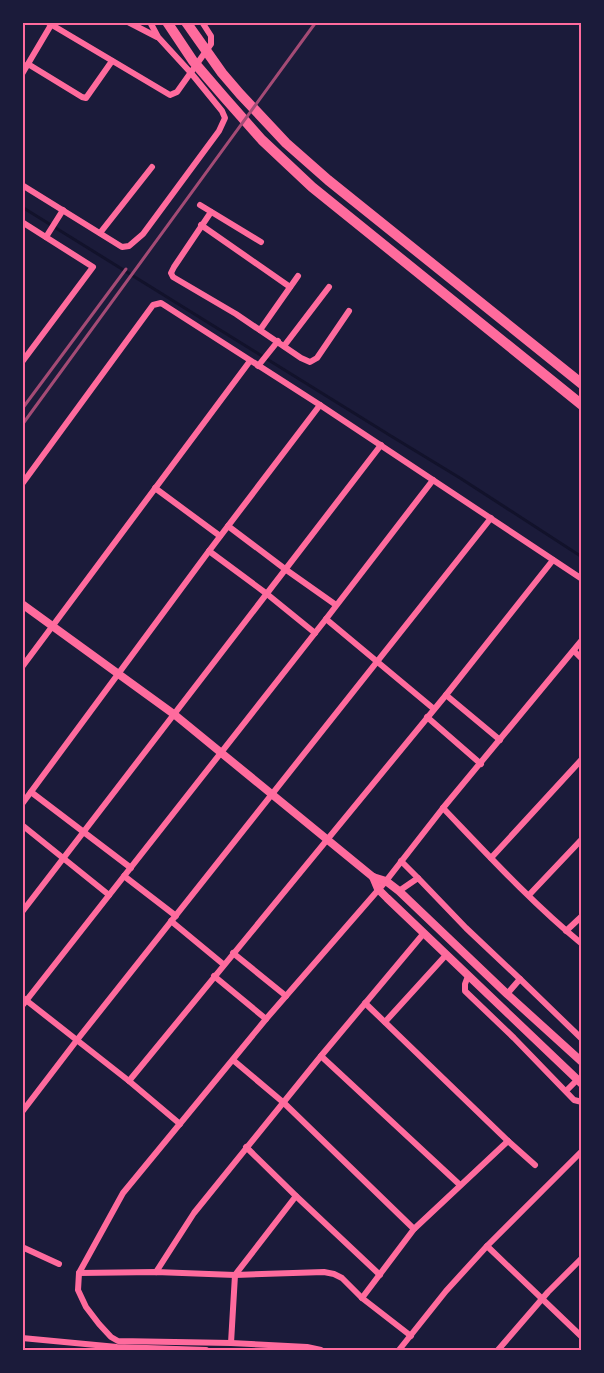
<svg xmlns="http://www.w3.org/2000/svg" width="604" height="1373" font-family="Mulish,sans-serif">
<rect width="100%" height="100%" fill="#1b1b3a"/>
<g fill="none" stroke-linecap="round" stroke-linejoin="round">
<g stroke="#12122b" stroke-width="3">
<polyline points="22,207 391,436 460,478 582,557"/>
<polyline points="22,1348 43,1350"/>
</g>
<g stroke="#ff6b9d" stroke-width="6">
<polyline points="47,22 170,95 177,92 211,44 211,36 202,22"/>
<polyline points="128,22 157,37"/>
<polyline points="28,64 82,97 86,98 112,61"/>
<polyline points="22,74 51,25"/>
<polyline points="22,185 122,247 129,246 143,234 219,131 225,118 222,111 191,73 158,37 150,22"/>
<polyline points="200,205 261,242"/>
<polyline points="211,212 174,267 171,273 173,277 236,314 301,358 310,362 317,358 349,311"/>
<polyline points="22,222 93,267 22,362"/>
<polyline points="201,225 290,287"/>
<polyline points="100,233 152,167"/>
<polyline points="46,237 63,210"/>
<polyline points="260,330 298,276"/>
<polyline points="284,346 329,287"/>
<polyline points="258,366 278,341"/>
<polyline points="22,484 153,305 161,303 320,405 582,579"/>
<polyline points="155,488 220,536"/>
<polyline points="228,526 285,569 336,605"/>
<polyline points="209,551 267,594 315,633"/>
<polyline points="326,619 434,709"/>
<polyline points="574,651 582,659"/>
<polyline points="22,667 250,361"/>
<polyline points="446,695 500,740"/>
<polyline points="427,717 481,764"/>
<polyline points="31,792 131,868"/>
<polyline points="22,804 209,551 320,405"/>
<path d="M443 808C488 855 532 903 582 944"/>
<polyline points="22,825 109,895"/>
<polyline points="491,858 582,759"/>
<polyline points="401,861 418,878"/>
<polyline points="124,876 176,916"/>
<polyline points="399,891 418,878 466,928 520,979 507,994"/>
<polyline points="529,895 582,839"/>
<polyline points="22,912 381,445"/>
<polyline points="171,921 223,964"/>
<polyline points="566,931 582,916"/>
<polyline points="233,953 286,996"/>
<polyline points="214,976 266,1019"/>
<polyline points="468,976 465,984 465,991 514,1038 574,1100 582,1102"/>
<polyline points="520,979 582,1039"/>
<polyline points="22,997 129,1081 180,1124"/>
<polyline points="365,1003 508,1141 535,1165"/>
<polyline points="22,1006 326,619 433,480"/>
<polyline points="385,1022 446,955"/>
<polyline points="321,1056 460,1185"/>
<polyline points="233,1060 284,1103 414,1229"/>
<polyline points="129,1081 446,695 553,560"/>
<polyline points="566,1091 577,1080"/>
<polyline points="22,1112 77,1040 491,518"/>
<polyline points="246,1147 296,1196 380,1275"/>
<polyline points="487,1246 582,1337"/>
<polyline points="22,1247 59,1264"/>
<polyline points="156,1272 194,1213 321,1056 424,933"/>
<polyline points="79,1273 156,1272 235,1275 324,1272 334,1274 342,1278 362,1298 411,1336"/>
<polyline points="362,1298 414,1229 508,1141"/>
<polyline points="22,1338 117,1347 206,1350"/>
<polyline points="231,1343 235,1275 296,1196"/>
<polyline points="321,1350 307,1347 231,1343 118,1341 111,1337 99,1324 86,1307 78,1290 79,1273 123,1193 266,1019 386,881 443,808 582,640"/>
<polyline points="399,1350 446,1291 487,1246 582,1151"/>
<polyline points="498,1350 548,1292 582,1258"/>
</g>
<g stroke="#ff6b9d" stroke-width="8">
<polyline points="22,604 175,715 373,877 386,881 399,891 507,994 582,1062"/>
<polyline points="373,877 378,889 387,898 582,1084"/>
</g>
<g stroke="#ff6b9d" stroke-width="10">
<polyline points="167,22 193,61 224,97 262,140 312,187 582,405"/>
<polyline points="186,22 222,73 240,94 286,143 328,180 582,384"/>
</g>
<g stroke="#a44b75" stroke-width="3">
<polyline points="22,409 126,269"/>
<polyline points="22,425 316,22"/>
</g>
</g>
<rect width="604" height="1373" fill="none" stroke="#1b1b3a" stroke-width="48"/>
<rect x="24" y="24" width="556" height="1325" fill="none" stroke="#ff6b9d" stroke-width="2"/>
</svg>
